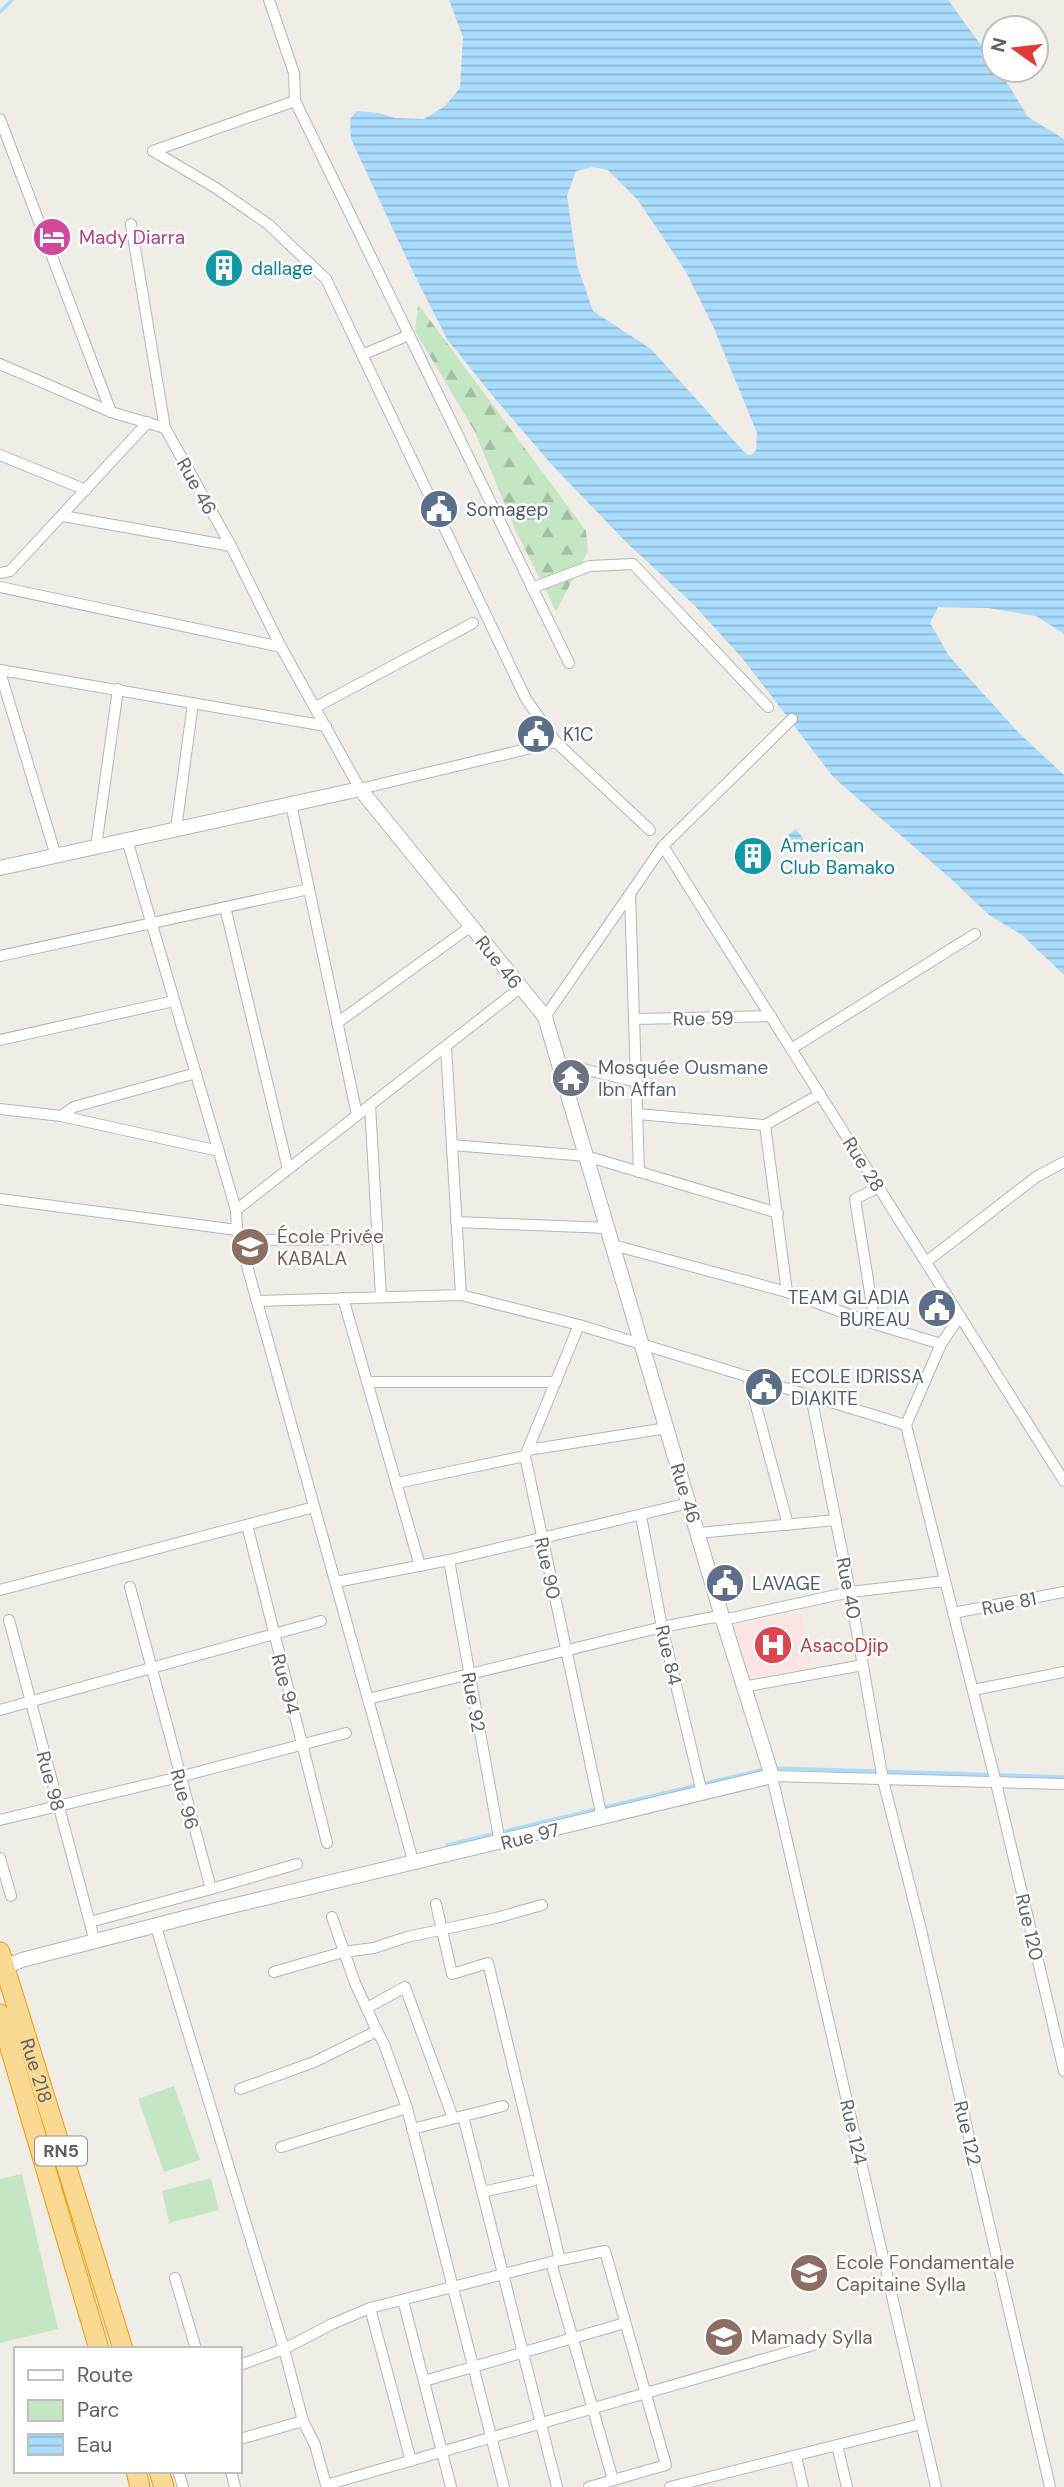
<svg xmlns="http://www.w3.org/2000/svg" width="1064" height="2487" font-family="'DM Sans',sans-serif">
<defs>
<pattern id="forest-firs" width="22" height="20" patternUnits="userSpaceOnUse" patternTransform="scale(1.75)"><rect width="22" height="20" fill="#c5e6c3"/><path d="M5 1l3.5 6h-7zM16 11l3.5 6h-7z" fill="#a3bea2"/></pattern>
<pattern id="water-rules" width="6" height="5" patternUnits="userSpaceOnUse" patternTransform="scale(1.75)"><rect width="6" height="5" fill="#a9dcfd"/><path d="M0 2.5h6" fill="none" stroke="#8db6d1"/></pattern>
</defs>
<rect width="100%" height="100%" fill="#efede6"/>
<polygon fill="#fbe4e3" points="801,1613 810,1664 751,1679 733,1626"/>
<g fill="#c5e6c3">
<polygon points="174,2086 200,2160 164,2172 138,2099"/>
<polygon points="22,2174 58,2329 0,2343 0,2179"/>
<polygon points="211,2178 219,2210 169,2223 162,2191"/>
</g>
<polygon fill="url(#forest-firs)" points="418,304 586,531 588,551 556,611 515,529 474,430 415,331"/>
<g fill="url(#water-rules)" fill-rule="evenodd">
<path d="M449 0H948L994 63V70H999L1028 117 1064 139V634L1036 616 988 608 938 607 930 623 949 656 1018 732 1064 775V975L1022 935 989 915 949 877 834 778 743 659 693 604 627 543 552 465 492 395 447 339 412 270 351 139 350 119 357 111 379 113 395 118 424 119 445 106 460 88 463 37ZM593 167 608 170 637 199 685 270 713 326 757 433 756 450 751 455 746 454 651 349 593 311 577 265 567 196 576 171Z"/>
<polygon points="796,829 807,844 798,850 788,835"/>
</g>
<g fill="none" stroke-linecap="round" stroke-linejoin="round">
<g stroke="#a9dcfd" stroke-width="3.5">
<polyline points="0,12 12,0"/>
<polyline points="773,1768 1064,1777"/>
<polyline points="447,1845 765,1769"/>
</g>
<g stroke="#b3b6ba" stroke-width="12">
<g id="street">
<polyline points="269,0 294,73 295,101 569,663"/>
<polyline points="0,119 111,412"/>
<polyline points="153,151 216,188 268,224 326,279 526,699 556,742 650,830"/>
<polyline points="153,151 295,101"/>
<polyline points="131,224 165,428 231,546 281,647 360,789 556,742"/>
<polyline points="362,355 409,335"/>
<polyline points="0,364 111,412 165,428"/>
<polyline points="0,455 86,490"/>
<polyline points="63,516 231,546"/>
<polyline points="0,573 10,571 148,422"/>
<polyline points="0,587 281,647"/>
<polyline points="532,588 590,566 633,564 768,707"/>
<polyline points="0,670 326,726"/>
<polyline points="0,672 56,856"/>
<polyline points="316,707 473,623"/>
<polyline points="291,804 357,1115"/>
<polyline points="176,829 193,703"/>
<polyline points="127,840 236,1210 237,1230 414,1864"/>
<polyline points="663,846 1064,1481"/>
<polyline points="96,847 118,689"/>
<polyline points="630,895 639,1172"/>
<polyline points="225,907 288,1169"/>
<polyline points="0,956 309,889"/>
<polyline points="545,1017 663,846 792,719"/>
<polyline points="635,1019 771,1016"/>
<polyline points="337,1023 470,927"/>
<polyline points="0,1040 174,1001"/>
<polyline points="446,1047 461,1295"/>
<polyline points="791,1049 975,934"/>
<polyline points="558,1063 637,1082"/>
<polyline points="370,1105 381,1297"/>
<polyline points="0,1109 61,1116 74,1107 196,1073"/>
<polyline points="637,1114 765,1125 820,1094"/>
<polyline points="61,1116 219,1151"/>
<polyline points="765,1125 787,1292"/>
<polyline points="452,1145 586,1156 778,1213"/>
<polyline points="0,1199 237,1230"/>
<polyline points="236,1210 520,988"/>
<polyline points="456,1222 608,1228"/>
<polyline points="240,1240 379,1239"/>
<polyline points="613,1245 787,1292 875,1324 941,1344"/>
<polyline points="926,1262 1036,1177 1064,1162"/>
<polyline points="343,1298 420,1566"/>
<polyline points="257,1301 461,1295 579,1325 906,1425"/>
<polyline points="960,1316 941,1344 906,1425 996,1783 1064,2071"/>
<polyline points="875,1324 855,1199 879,1187"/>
<polyline points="579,1325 525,1456 602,1818"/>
<polyline points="748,1376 788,1525"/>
<polyline points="367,1382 556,1382"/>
<polyline points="811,1396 850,1592 883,1780 921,1930 1050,2487"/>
<polyline points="528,1450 667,1428"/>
<polyline points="397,1483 525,1456"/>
<polyline points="641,1516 662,1627 702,1793"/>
<polyline points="247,1525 327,1843"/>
<polyline points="698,1533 836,1520"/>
<polyline points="449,1560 500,1843"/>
<polyline points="336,1582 449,1560 689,1503"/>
<polyline points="0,1590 314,1507"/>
<polyline points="953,1613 1064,1592"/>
<polyline points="9,1620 95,1942"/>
<polyline points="743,1687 863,1665"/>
<polyline points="973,1690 1064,1672"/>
<polyline points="368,1699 662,1627 714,1617 723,1620 850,1592 945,1581"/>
<polyline points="0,1710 321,1621"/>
<polyline points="0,1820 179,1777 346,1733"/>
<polyline points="0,1858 11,1896"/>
<polyline points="211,1889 297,1864"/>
<polyline points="436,1904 452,1974 488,1963 560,2260"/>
<polyline points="90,1922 211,1889 130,1587"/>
<polyline points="156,1927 284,2349 303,2421 315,2445 326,2485 813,2345"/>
<polyline points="274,1972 343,1952 374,1948 407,1937 496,1918 542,1905"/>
<polyline points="367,2008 405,1987 453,2118"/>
<polyline points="377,2031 384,2044 407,2108 504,2487"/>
<polyline points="240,2089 314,2062 377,2031 355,1983 332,1917"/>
<polyline points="463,2116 557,2487"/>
<polyline points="412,2129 503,2106"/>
<polyline points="281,2147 407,2108"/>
<polyline points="482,2192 532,2181"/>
<polyline points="551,2262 613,2480"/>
<polyline points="175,2278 196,2349"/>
<polyline points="403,2300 451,2487"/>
<polyline points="370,2308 411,2461"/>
<polyline points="240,2365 284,2349 332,2324 370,2308 551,2262 605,2251 666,2465 589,2487"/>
<polyline points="424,2381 625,2323"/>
<polyline points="240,2439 303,2421"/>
<polyline points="837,2445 847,2487"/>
<polyline points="796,2456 803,2487"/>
<polyline points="178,2471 183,2487"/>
<polyline points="231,2471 235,2487"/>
<polyline points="670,2487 921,2424"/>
<polyline points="936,2487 772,1776 1064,1784"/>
</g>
</g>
<g stroke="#b2b6ba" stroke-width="16">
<polyline id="secondary" points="0,868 360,789 545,1017 723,1620 772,1776 215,1910 22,1960 4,1967"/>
</g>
<g stroke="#ee9a07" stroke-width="21">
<g id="highway">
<path id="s1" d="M0 1952 123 2349"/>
<polyline points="0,2014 99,2349"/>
<polyline points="136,2471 140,2487"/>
<polyline points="159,2471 164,2487"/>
</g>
</g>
<use href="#street" stroke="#fff" stroke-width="10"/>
<use href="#secondary" stroke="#fff" stroke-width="14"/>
<use href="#highway" stroke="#fada92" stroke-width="19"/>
</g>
<defs>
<g id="hotel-disc" transform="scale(2.0125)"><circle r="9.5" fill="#d1479c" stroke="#fff"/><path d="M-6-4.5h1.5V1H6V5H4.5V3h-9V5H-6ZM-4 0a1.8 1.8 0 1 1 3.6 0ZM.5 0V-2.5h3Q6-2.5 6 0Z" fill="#fff"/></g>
<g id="building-disc" transform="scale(2.0125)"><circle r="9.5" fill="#0f9aa8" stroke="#fff"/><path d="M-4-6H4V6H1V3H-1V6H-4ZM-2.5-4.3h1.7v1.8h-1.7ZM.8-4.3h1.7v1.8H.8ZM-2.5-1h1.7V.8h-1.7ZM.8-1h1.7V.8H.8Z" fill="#fff"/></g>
<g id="civic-disc" transform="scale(2.0125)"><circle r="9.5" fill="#5c6f8a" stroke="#fff"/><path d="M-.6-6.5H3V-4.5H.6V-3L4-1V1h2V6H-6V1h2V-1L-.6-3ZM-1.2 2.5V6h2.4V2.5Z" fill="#fff"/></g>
<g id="temple-disc" transform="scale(2.0125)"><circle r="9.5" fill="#6b7280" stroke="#fff"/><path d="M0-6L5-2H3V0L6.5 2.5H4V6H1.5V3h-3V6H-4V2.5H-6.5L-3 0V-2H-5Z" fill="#fff"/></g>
<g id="school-disc" transform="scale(2.0125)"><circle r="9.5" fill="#8d6e63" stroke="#fff"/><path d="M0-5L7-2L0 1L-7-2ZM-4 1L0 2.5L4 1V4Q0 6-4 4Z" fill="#fff"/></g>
<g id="hospital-disc" transform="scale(2.0125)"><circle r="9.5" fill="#e0444e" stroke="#fff"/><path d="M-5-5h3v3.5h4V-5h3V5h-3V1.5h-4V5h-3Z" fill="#fff"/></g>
</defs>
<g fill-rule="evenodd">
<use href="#hotel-disc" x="52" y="237"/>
<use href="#building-disc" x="224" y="268"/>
<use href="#civic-disc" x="439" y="509"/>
<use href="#civic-disc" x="536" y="734"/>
<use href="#building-disc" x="753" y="856"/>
<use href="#temple-disc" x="571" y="1078"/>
<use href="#school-disc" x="250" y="1247"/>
<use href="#civic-disc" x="937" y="1308"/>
<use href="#civic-disc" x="764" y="1387"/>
<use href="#civic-disc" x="725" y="1583"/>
<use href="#hospital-disc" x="773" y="1645"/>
<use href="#school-disc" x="809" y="2273"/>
<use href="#school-disc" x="724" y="2337"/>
</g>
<g text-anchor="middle" stroke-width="5" stroke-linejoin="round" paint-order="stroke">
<rect fill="#fff" stroke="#8e9194" stroke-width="2" x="35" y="2136.5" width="52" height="29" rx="5"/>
<g font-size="18" font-weight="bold" fill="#5d6266">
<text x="61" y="2157">RN5</text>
</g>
<g font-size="19" fill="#b23c85" stroke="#fff" text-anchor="start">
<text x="79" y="244">Mady Diarra</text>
</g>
<g font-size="19" fill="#0d838f" stroke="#fff" text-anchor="start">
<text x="251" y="275">dallage</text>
<text x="780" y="852">American<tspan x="780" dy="22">Club Bamako</tspan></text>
</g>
<g font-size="19" fill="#5d6266" stroke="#fff">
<text transform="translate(197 486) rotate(61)" y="7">Rue 46</text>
<text transform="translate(499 962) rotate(51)" y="7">Rue 46</text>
<text transform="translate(703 1018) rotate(-1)" y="7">Rue 59</text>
<text transform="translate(864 1164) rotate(58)" y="7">Rue 28</text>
<text transform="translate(686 1493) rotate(73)" y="7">Rue 46</text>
<text transform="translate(548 1568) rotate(78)" y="7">Rue 90</text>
<text transform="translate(849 1588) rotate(79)" y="7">Rue 40</text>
<text transform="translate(1009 1603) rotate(-11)" y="7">Rue 81</text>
<text transform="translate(669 1655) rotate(77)" y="7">Rue 84</text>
<text transform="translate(286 1684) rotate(75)" y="7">Rue 94</text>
<text transform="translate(474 1702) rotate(80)" y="7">Rue 92</text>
<text transform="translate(51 1781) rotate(75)" y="7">Rue 98</text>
<text transform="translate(185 1799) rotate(75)" y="7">Rue 96</text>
<text transform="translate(530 1836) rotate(-14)" y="7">Rue 97</text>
<text transform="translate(1030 1927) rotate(77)" y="7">Rue 120</text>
<text dy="7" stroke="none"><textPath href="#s1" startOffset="124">Rue 218</textPath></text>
<text transform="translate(854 2132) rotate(77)" y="7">Rue 124</text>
<text transform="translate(968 2133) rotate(77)" y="7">Rue 122</text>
</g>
<g font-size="19" fill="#4e5e75" stroke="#fff" text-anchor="start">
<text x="466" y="516">Somagep</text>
<text x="563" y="741">K1C</text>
<text x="910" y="1304" text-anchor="end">TEAM GLADIA<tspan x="910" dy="22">BUREAU</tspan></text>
<text x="791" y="1383">ECOLE IDRISSA<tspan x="791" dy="22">DIAKITE</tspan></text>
<text x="752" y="1590">LAVAGE</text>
</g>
<g font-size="19" fill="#5b616d" stroke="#fff" text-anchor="start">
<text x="598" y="1074">Mosquée Ousmane<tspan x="598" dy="22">Ibn Affan</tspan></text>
</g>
<g font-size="19" fill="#785e54" stroke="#fff" text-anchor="start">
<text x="277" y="1243">École Privée<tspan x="277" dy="22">KABALA</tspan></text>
<text x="836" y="2269">Ecole Fondamentale<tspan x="836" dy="22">Capitaine Sylla</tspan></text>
<text x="751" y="2344">Mamady Sylla</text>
</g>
<g font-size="19" fill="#be3a42" stroke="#fff" text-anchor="start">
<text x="800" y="1652">AsacoDjip</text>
</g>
</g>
<rect x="14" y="2347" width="228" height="126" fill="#ffffff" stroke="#bec0c2" stroke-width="2"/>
<rect x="28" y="2370" width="35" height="10" fill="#ffffff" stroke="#bec0c2" stroke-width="2"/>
<text x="77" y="2382" font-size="21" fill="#5d6266">Route</text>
<rect x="28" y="2400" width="35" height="21" fill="#c5e6c3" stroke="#bec0c2" stroke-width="2"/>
<text x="77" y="2417" font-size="21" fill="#5d6266">Parc</text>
<rect x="28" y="2434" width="35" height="21" fill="url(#water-rules)" stroke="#bec0c2" stroke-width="2"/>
<text x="77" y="2452" font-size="21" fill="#5d6266">Eau</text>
<g transform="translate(1015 49) rotate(284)"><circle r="33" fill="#ffffff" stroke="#bec0c2" stroke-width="2"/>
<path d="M0-5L12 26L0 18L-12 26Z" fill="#e43b37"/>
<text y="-10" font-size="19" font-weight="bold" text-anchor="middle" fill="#5d6266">N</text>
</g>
</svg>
